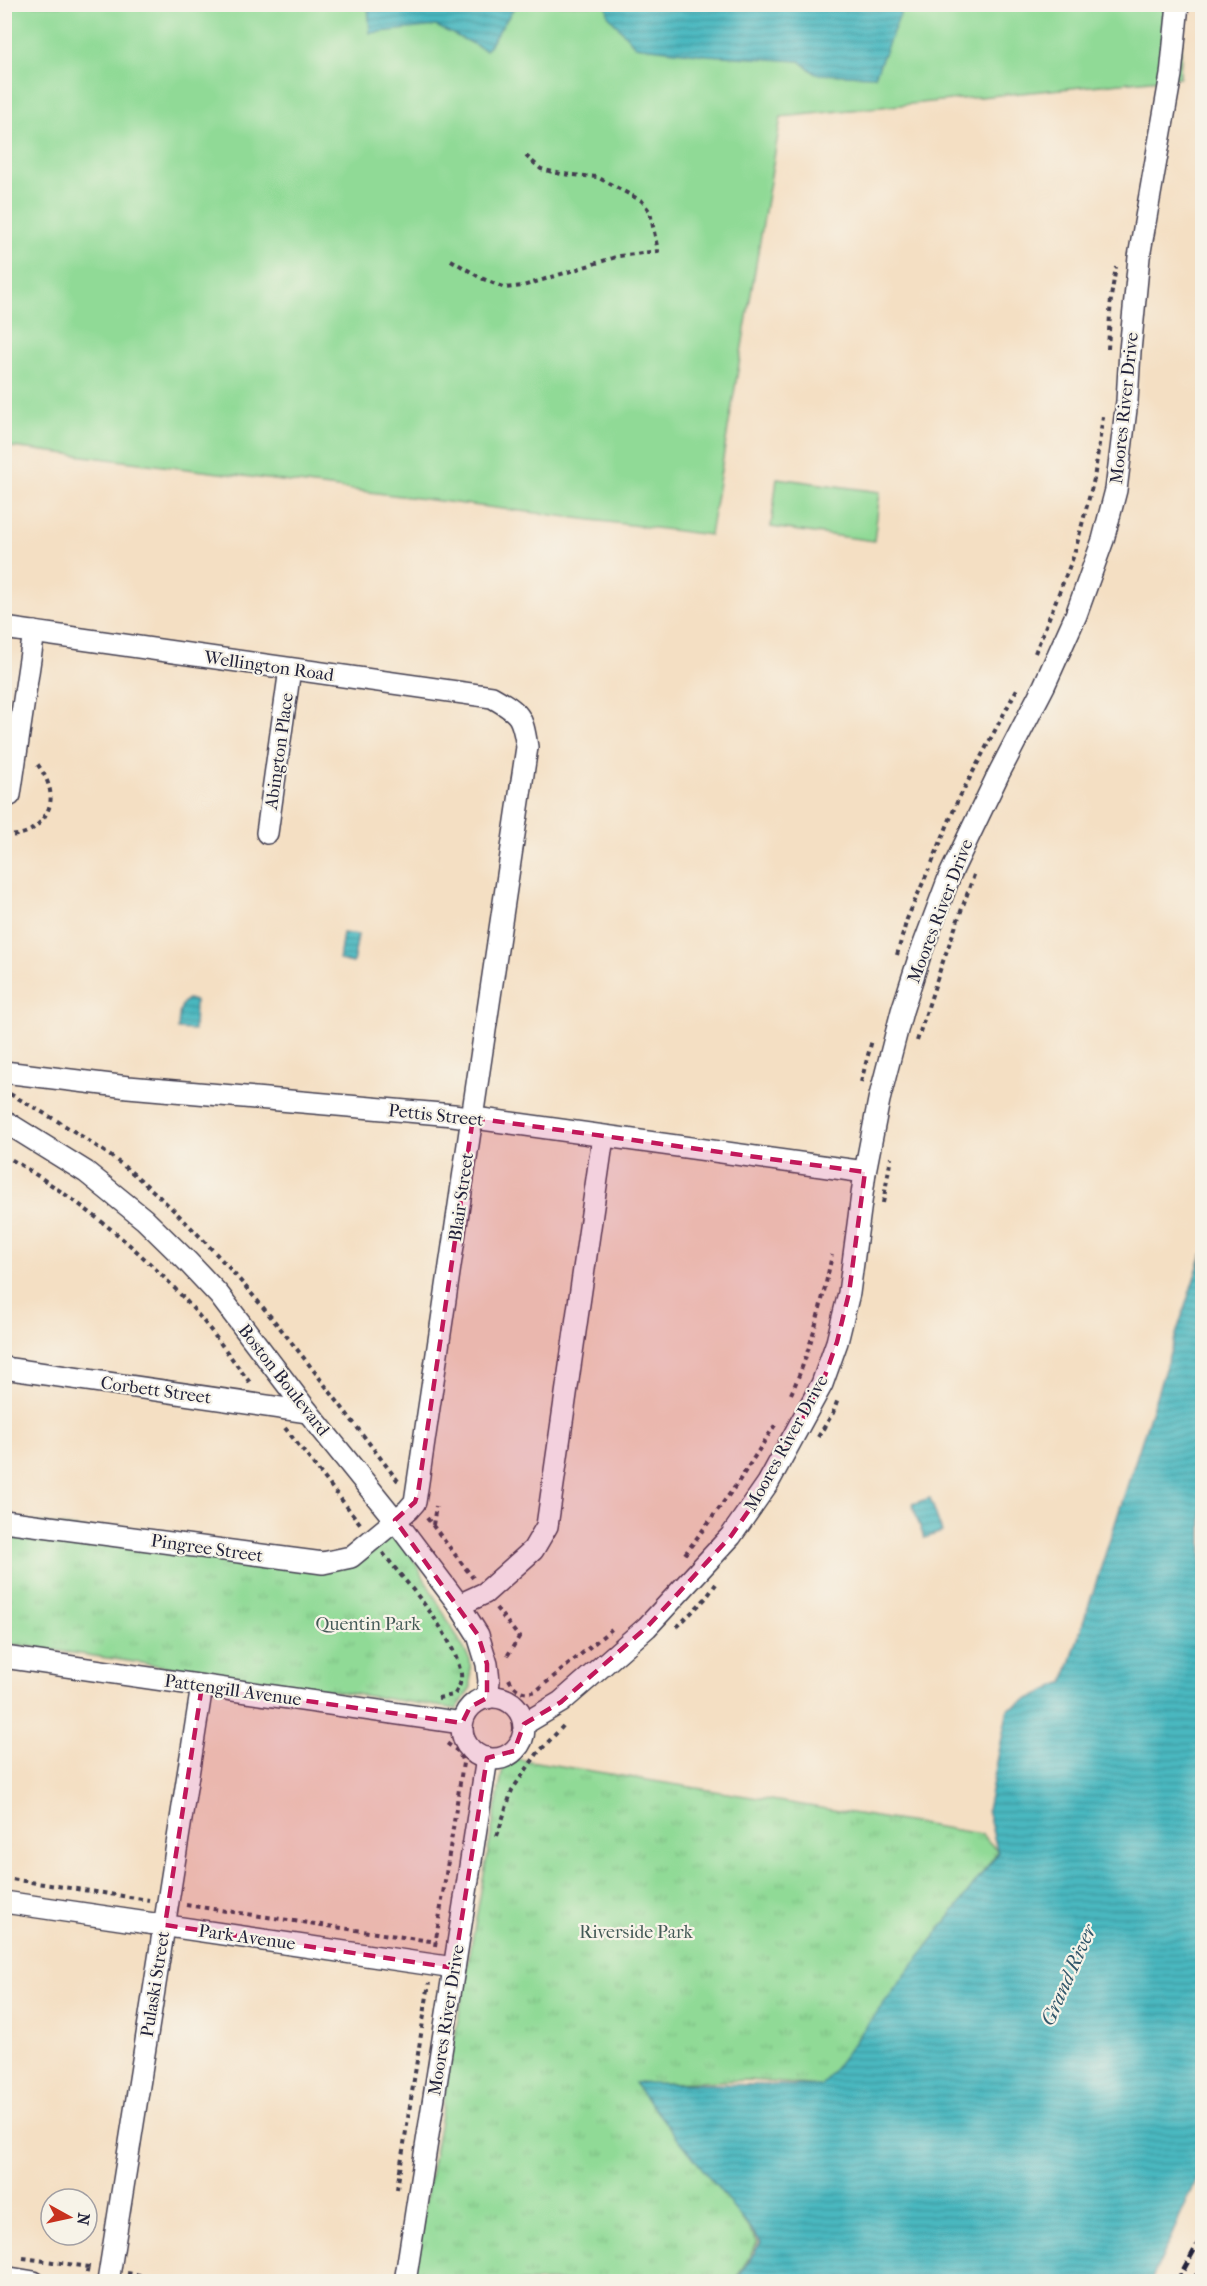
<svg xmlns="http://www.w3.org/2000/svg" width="1207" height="2286" font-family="'IM FELL French Canon',serif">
<defs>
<pattern id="park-tufts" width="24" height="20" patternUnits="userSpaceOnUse" patternTransform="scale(1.5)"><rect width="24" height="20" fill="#90da96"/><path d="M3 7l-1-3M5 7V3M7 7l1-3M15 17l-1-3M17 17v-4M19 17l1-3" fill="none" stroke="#7cbb82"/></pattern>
<pattern id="water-rules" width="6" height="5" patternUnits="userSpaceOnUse" patternTransform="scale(1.5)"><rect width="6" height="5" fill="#49b8c0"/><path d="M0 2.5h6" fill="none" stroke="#3c959d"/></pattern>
</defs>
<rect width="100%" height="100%" fill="#f7f3e8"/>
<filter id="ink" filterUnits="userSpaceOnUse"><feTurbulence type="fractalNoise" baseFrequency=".0167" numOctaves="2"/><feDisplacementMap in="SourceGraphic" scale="12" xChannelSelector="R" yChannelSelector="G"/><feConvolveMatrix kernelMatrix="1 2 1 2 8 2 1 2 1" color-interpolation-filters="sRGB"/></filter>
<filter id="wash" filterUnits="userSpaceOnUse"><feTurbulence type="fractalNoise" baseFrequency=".008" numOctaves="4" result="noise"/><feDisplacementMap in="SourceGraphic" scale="24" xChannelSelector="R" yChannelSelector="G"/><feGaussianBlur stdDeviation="1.35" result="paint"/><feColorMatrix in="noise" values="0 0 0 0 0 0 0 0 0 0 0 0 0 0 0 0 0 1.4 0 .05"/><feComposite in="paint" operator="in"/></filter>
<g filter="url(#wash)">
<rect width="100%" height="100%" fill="#f4dfc3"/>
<g fill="#90da96" stroke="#597e68" stroke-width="1.5">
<polygon points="5,5 1183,5 1180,77 781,117 710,535 5,446"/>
<polygon points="777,478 880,492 874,541 771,527"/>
</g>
<g fill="url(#park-tufts)" stroke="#597e68" stroke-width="1.5">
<polygon points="5,1518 315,1562 351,1554 393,1523 470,1660 471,1687 457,1709 5,1643"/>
<polygon points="505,1757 981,1834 998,1851 894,1999 821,2086 748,2080 642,2084 703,2163 758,2242 735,2281 411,2282"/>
</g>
<g fill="url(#water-rules)" stroke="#366d7e" stroke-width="1.5">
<polygon points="368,5 368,4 545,5 515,7 486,50 436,26 370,33"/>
<polygon points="607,5 607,4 904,5 875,76 816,74 800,61 707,55 635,46 608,15"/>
<polygon points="343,933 358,935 353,963 339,960"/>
<path d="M188 999 195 1001 194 1030 178 1029C179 1019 178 1004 188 999Z"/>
<polygon points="1202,1254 1202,2168 1151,2281 736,2281 761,2242 634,2083 821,2086 998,1853 987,1810 1008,1709 1064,1682"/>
<polygon points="930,1498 942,1532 924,1538 912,1504"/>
</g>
</g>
<g filter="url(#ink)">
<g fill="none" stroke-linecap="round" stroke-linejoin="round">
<g stroke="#423e4f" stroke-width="24">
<g id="minor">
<path d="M4 628 492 697C520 713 522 715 527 747L415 1502 408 1510 351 1557 323 1563 4 1521"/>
<polyline points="10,795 34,632"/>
<polyline points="267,833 290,669"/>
<polyline points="4,1072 128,1087 453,1115 865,1172"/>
<polyline points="4,1121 86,1172 144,1219 187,1261 219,1295 308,1412 395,1520 459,1605 478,1635 487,1664 489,1681 487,1698"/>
<polyline points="4,1368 308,1412"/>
<polyline points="459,1605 485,1593 533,1550 547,1526 603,1137"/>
<polyline points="4,1657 462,1723"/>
<circle cx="493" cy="1728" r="31"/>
<polyline points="524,1724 561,1702 647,1627 731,1536 768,1483 822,1384 837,1342 849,1293 865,1172 879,1100 902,1011 920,955 950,875 998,775 1044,686 1076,615 1103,540 1116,490 1127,401 1130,351 1139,257 1171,75 1178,4"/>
<polyline points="4,1902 454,1968"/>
<polyline points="4,2277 34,2282"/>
<polyline points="108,2282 202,1686"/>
<polyline points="405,2282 487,1758"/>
</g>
</g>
<g stroke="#423e4f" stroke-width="4" stroke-dasharray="4.5 4.5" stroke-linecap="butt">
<polyline points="451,260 481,278 505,288 523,286 619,256 658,251 650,212 642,201 597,177 561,174 541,169 526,156"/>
<polyline points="1108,349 1111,297 1116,267"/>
<polyline points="1035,653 1074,555 1094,479 1103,416"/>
<path d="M4 835C13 837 25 834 31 830 59 810 54 785 35 761"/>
<polyline points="932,863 957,802 1017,689"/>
<polyline points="897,955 907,919 929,869"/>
<polyline points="917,1041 941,967 974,875"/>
<polyline points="861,1082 872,1040"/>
<path d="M10 1094C57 1120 103 1147 143 1182 242 1269 318 1377 398 1481"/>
<path d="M4 1155C72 1195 137 1245 189 1304 211 1329 231 1358 251 1384"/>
<polyline points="883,1203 891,1157"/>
<path d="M791 1394C811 1350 822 1303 832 1255"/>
<polyline points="285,1428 362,1526"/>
<polyline points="818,1437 833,1413 838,1399"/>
<polyline points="427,1518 473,1578"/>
<polyline points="433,1525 436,1506"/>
<path d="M383 1553C411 1589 447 1625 460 1669 463 1678 460 1687 454 1695L438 1698"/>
<polyline points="685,1554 737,1484 775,1425"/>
<polyline points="496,1608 519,1637 506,1658"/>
<polyline points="677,1627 706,1598 716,1584"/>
<path d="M509 1679C515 1691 524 1695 536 1691L613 1628"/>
<polyline points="497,1836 512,1790 537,1754 565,1724"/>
<polyline points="4,1878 149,1900"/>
<polyline points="186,1905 437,1942"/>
<polyline points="435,1946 463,1763 459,1752 445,1742"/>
<polyline points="397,2189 429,1983"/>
<polyline points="23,2258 90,2267"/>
<polyline points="127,2273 186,2282"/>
<polyline points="85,2282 88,2267"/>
</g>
<use href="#minor" stroke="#fff" stroke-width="21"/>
<g stroke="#22223b" stroke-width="4.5" stroke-dasharray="9 4.5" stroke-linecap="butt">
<polyline points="1177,2282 1202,2236"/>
<polyline points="1193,2282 1202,2264"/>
</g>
</g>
</g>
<path fill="#c2185b" fill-opacity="0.2" stroke="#c2185b" stroke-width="4.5" stroke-dasharray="12 8" stroke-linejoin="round" d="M473 1118 865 1172 849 1293 837 1342 822 1384 768 1483 731 1536 647 1627 561 1702 524 1724 514 1751 487 1758 454 1968 165 1925 202 1686 462 1723 470 1707 487 1698V1664L478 1635 395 1520 415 1502 418 1493Z"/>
<g text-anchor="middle" stroke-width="4.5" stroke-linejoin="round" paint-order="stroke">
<g font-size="18" fill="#22223b" stroke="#f7f3e8">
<text transform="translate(1124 408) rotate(-84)" y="6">Moores River Drive</text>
<text transform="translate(269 666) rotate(8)" y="6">Wellington Road</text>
<text transform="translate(279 751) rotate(-82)" y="6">Abington Place</text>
<text transform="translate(940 911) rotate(-69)" y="6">Moores River Drive</text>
<text transform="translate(436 1115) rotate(6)" y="6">Pettis Street</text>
<text transform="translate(461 1197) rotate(-82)" y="6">Blair Street</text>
<text transform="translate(284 1380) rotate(52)" y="6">Boston Boulevard</text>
<text transform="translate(156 1390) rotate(8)" y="6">Corbett Street</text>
<text transform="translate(786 1443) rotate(-61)" y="6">Moores River Drive</text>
<text transform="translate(207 1548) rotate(8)" y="6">Pingree Street</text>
<text transform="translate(233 1690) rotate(8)" y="6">Pattengill Avenue</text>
<text transform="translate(247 1937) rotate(8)" y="6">Park Avenue</text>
<text transform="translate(155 1984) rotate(-81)" y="6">Pulaski Street</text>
<text transform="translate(446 2020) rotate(-81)" y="6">Moores River Drive</text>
</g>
<g font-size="18" fill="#435956" stroke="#f7f3e8">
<text x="368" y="1630">Quentin Park</text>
<text x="636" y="1938">Riverside Park</text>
</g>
<g font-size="20" font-style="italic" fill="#30566a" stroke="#f7f3e8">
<text transform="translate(1068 1975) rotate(-66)" y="7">Grand River</text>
</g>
</g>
<rect width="1207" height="2286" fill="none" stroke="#f7f3e8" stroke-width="24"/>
<g transform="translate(69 2217) rotate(98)"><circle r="28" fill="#f7f3e8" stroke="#a29fa3" stroke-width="1.5"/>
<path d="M0-4.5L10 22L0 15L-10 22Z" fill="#c8321e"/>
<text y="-9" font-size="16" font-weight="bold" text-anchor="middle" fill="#22223b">N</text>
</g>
</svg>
